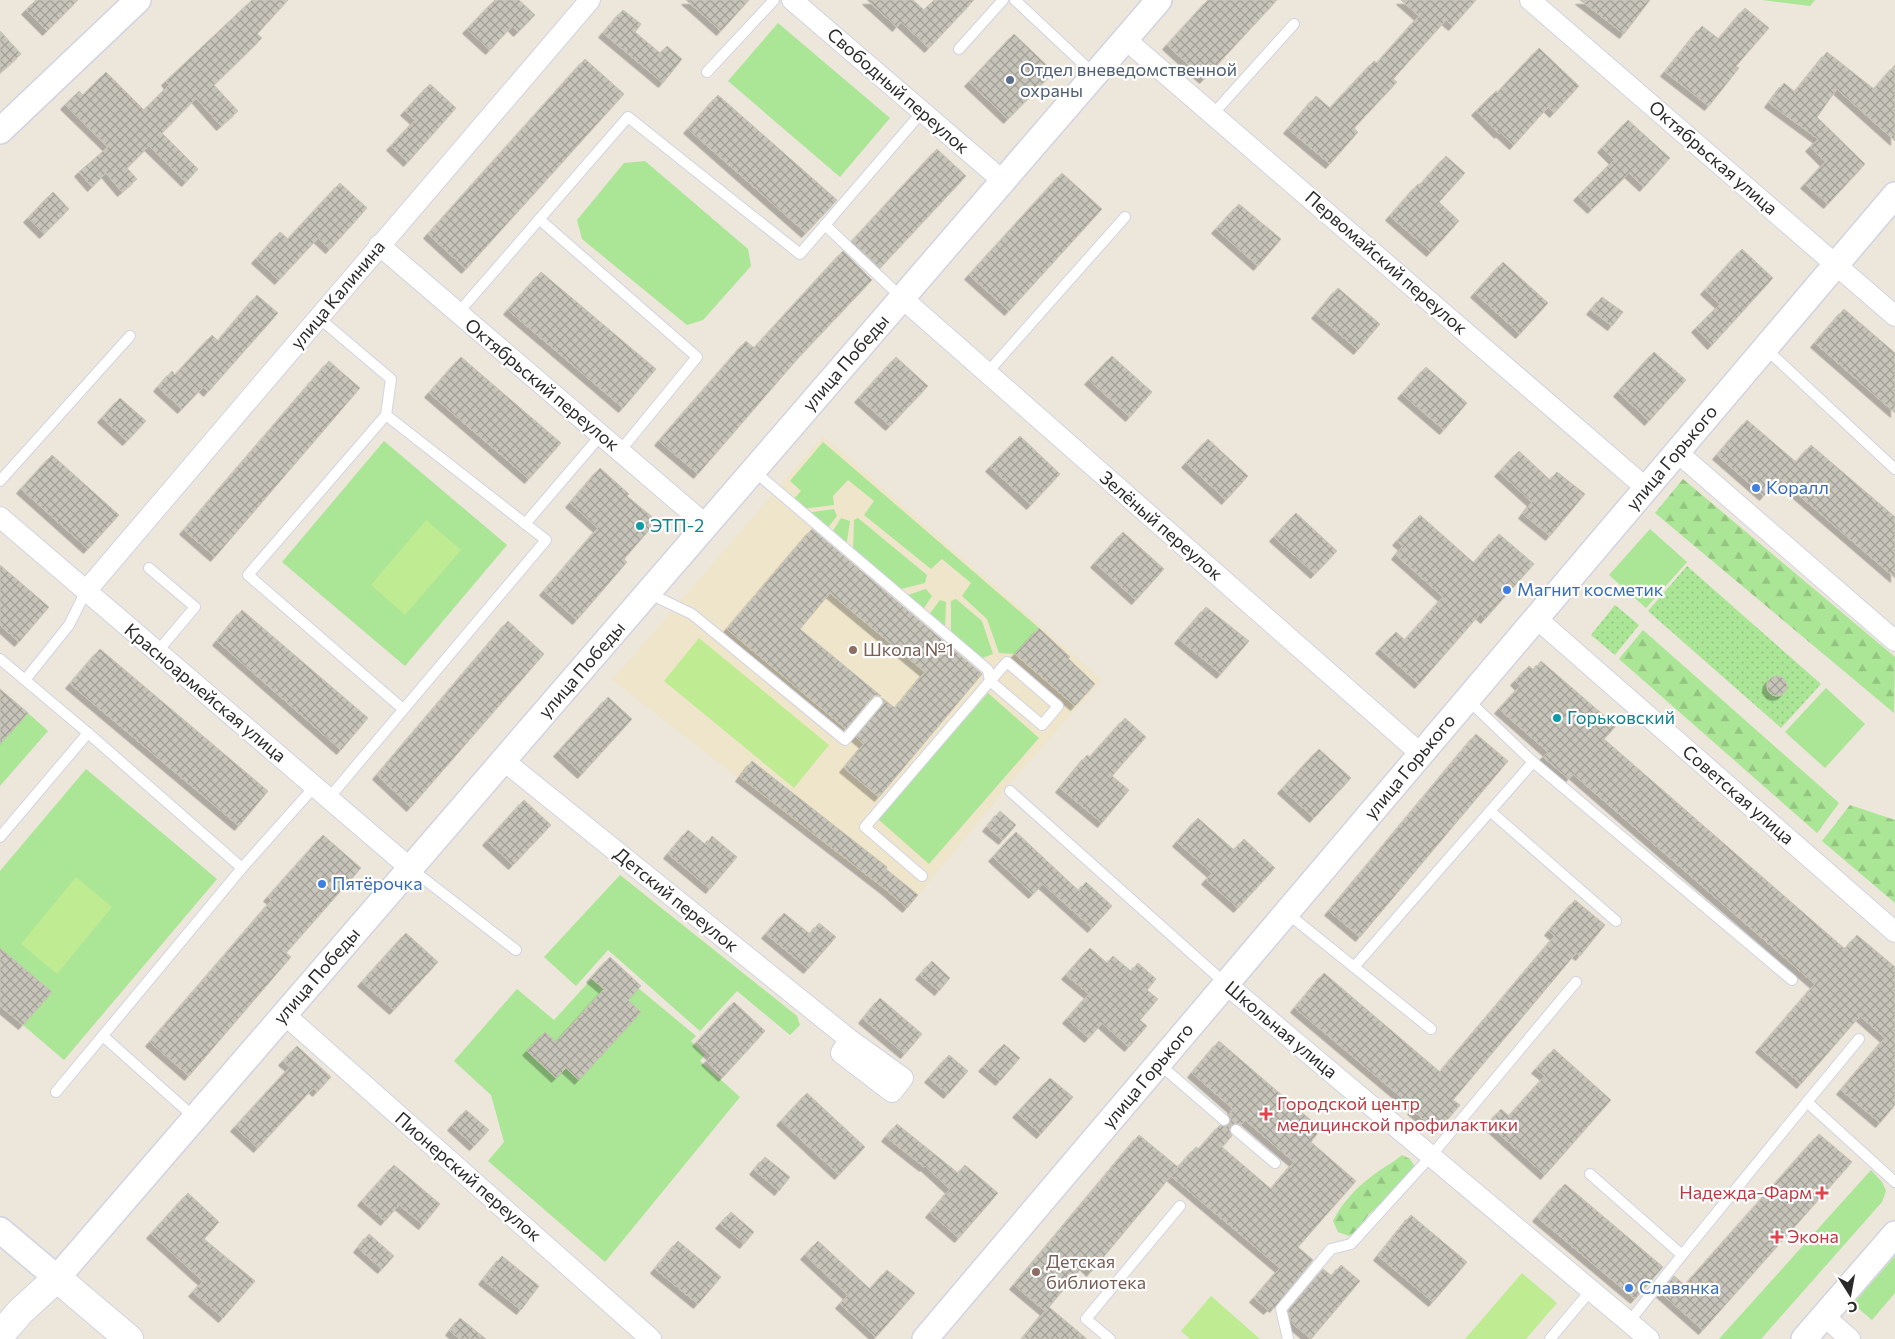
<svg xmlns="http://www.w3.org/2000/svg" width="1895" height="1339" font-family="Commissioner,sans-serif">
<defs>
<pattern id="forest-firs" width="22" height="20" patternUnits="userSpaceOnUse" patternTransform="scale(1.25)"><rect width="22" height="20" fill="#abe596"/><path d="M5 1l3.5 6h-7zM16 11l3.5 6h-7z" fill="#93c581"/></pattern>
<pattern id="park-dots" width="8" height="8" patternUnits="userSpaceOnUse" patternTransform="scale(1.25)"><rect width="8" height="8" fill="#abe596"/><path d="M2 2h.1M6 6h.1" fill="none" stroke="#93c581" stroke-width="1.8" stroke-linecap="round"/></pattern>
<pattern id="building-cross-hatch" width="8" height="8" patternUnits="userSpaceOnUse" patternTransform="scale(1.25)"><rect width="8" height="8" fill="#c7c4ba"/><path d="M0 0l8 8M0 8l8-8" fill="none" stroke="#a29f97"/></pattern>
<filter id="shadow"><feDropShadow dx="-4.5" dy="4.5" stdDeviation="0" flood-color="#0004"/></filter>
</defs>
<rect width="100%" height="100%" fill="#ece6db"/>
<polygon fill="#efe5ca" points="823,436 1102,680 1013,780 907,909 612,680"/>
<g fill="#abe596">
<polygon points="1762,0 1815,0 1810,6"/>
<polygon points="778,23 890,118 840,177 728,81"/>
<polygon points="645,161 748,249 751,266 703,320 687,325 582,239 577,220 624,163"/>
<polygon points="384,441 507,545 405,666 282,562"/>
<polygon points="823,442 1039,628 1015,654 999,653 987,619 962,596 971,583 942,559 931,569 864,515 874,501 848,480 833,496 834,505 802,509 792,501 801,491 790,481"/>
<polygon points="834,509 837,516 826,530 806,513"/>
<polygon points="841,518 850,521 846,547 831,534"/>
<polygon points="858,518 927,575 925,583 897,590 853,552 854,520"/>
<polygon points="1650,529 1687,562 1646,608 1609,575"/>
<polygon points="926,589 932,596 922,611 905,596"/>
<polygon points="956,599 982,621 993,654 980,659 951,636 951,601"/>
<polygon points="940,600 946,602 945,630 928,616"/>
<polygon points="1826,688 1865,724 1825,768 1785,732"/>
<polygon points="988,693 1039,738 929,864 878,819"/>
<polygon points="28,713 48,731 0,786 0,744"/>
<polygon points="86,769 217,879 64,1060 23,1025 51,992 0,948 0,871"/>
<polygon points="620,875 797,1016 800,1025 790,1035 737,991 700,1031 608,950 576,986 544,957"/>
<polygon points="607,962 696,1036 691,1041 705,1055 700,1061 740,1097 605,1262 488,1161 504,1142 491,1095 454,1061 517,989 554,1020"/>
<polygon points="1871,1170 1882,1182 1886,1191 1882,1202 1761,1339 1719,1339"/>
<polygon points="1895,1256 1895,1293 1872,1320 1853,1304"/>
</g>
<g fill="url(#forest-firs)">
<polygon points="1683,479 1895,657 1894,713 1655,513"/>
<polygon points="1643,630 1839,803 1817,833 1619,659"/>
<polygon points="1850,805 1895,820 1895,903 1822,841"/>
<path d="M1402 1155 1410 1159 1415 1167 1401 1187 1368 1215 1357 1232 1349 1236 1338 1232 1333 1221C1341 1204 1357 1187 1372 1176 1382 1168 1393 1163 1402 1155Z"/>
</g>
<g fill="url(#park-dots)">
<polygon points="1687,566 1821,684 1781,728 1648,611"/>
<polygon points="1615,605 1639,625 1615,655 1591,635"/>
</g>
<g fill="#bfec92">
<polygon points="426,520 461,550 405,615 371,585"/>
<polygon points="699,638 829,745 794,788 664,681"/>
<polygon points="76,877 112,907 57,974 21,944"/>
<polygon points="1522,1273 1557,1303 1526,1339 1465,1339"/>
<polygon points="1211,1296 1260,1339 1190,1339 1181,1331"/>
</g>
<g fill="url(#building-cross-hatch)" stroke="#c8c3b5" fill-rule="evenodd" filter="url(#shadow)">
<polygon points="36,0 78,0 47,31 26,10"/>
<polygon points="252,0 288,0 257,34 262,38 214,85 238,111 221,126 196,98 162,133 198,169 186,182 149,146 127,168 137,179 122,192 106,173 92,187 79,172 108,147 65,105 79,91 83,95 106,72 144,110 169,85 166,81"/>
<polygon points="495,0 519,0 535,15 518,32 512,26 490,50 467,29"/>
<polygon points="686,0 749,0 721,31"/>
<polygon points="867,0 913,0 924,10 934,0 974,0 929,48 901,22 897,27"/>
<polygon points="1208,0 1277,0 1204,79 1167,45"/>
<polygon points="1401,0 1476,0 1453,26 1446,20 1393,79 1397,82 1354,128 1358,132 1330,164 1288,129 1316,96 1330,108 1374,61 1377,63 1419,16"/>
<polygon points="1580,0 1650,0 1624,34"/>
<polygon points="1745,8 1769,28 1736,66 1739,68 1709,106 1665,72 1702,26 1719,39"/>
<polygon points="623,10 641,24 635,32 660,53 667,46 682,59 663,83 603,33"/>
<polygon points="0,31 21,54 0,73"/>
<polygon points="1014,34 1054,72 1008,119 969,82"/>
<polygon points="1539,48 1579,86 1554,113 1548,107 1514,145 1500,132 1499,134 1476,111 1496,91 1497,93"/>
<polygon points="1827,52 1874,89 1895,65 1895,141 1837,89 1817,117 1865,164 1828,204 1805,184 1825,162 1810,147 1818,139 1769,103 1784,83 1795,92"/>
<polygon points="585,59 624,94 466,269 428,234"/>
<polygon points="430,84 456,108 408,162 391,146 415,120 405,111"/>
<polygon points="718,95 837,200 806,233 688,129"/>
<polygon points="1628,120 1670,158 1644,187 1629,173 1592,209 1578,196 1614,160 1602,148"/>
<polygon points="937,149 966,176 880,268 852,241"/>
<polygon points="1446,156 1465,173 1439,202 1459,221 1431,252 1390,216 1418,184 1420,185"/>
<polygon points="1062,173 1102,209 1009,311 969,275"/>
<polygon points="340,183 367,208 330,249 318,238 279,280 256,259 280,232 288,239"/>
<polygon points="53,192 69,209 44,234 28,218"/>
<polygon points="1239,204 1281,239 1258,266 1216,229"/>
<polygon points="1742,249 1773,278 1712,345 1696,328 1720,304 1705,290"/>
<polygon points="843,251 872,280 799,357 698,474 659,441 746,341 754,348"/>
<polygon points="1503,262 1548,303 1520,334 1475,293"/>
<polygon points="541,272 656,369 623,408 508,310"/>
<polygon points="1338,288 1380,324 1358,350 1316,314"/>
<polygon points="257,295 278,313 208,392 203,387 182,409 158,387 172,371 175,375 212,335 218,341"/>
<polygon points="1602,297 1623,312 1612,326 1591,310"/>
<polygon points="1844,309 1895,353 1895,413 1815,343"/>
<polygon points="1654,352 1686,380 1649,421 1618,392"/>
<polygon points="1112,356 1152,392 1130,417 1089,380"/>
<polygon points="461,357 561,443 529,479 429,393"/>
<polygon points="896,357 928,386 890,426 859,398"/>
<polygon points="329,361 360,388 215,557 184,530"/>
<polygon points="1426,367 1467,403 1444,430 1402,394"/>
<polygon points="120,398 146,421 127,441 102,418"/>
<polygon points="1747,420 1796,462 1811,445 1895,517 1895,578 1779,478 1764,496 1717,455"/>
<polygon points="1020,436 1060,474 1031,505 990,467"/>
<polygon points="1208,439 1248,476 1226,500 1186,463"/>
<polygon points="1519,451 1550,480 1557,472 1585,494 1550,536 1523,514 1532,502 1499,472"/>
<polygon points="52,455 119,515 88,549 21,489"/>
<polygon points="600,468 629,494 627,496 657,521 624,559 627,562 577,620 544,591 598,528 570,503"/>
<polygon points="1296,513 1337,551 1315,574 1274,537"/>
<polygon points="1420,515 1474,563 1499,534 1534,564 1485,619 1480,614 1419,684 1380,649 1396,632 1405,640 1443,597 1396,555 1403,546 1397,541"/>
<polygon points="812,529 982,674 879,797 844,768 864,744 856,737 882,706 884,703 882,698 895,708 925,672 830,593 800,629 881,696 875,695 872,697 846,729 727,629"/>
<polygon points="1123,532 1164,569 1136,600 1095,563"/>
<polygon points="0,565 49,607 19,642 0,625"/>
<polygon points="1206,607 1249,641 1221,674 1179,639"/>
<polygon points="242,610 368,718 341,750 217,641"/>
<polygon points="508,621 544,654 411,807 377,775"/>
<polygon points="1039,628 1070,657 1068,658 1095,684 1075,706 1015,654"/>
<polygon points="100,649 268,791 239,826 70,684"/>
<polygon points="1541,661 1616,726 1604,739 1845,949 1857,935 1895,967 1895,1105 1880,1123 1841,1090 1885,1038 1860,1016 1801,1084 1760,1048 1815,984 1573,774 1569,779 1543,757 1548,752 1499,709 1520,686 1515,681 1529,666 1534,670"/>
<circle cx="1777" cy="686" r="10"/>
<polygon points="0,689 28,713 0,744"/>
<polygon points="608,697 632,719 582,774 558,752"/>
<polygon points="1125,718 1146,737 1112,776 1129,790 1102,823 1060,788 1087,755 1090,757"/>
<polygon points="1476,734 1508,761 1360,937 1329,911"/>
<polygon points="1319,749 1351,778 1314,818 1282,789"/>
<polygon points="752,761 887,867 886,869 918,895 907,908 885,889 740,777"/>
<polygon points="524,800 551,825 513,865 487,841"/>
<polygon points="1000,811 1016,825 1003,840 987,827"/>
<polygon points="1198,818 1234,850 1244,839 1275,868 1238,908 1206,880 1212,873 1177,842"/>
<polygon points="688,830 706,845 712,836 737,857 710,889 668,854"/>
<polygon points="1016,832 1079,891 1086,882 1112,906 1092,928 1043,884 1033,894 993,857"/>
<polygon points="323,835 361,868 286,953 291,957 189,1076 150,1042 272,900 268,897"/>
<polygon points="1575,900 1605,925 1580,956 1576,953 1453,1100 1460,1105 1438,1131 1412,1110 1414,1108 1295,1008 1324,973 1440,1072 1555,936 1549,931"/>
<polygon points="784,913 810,934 819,923 836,937 808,969 766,934"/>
<polygon points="406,933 438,962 394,1010 362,982"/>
<polygon points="0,948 52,992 23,1025 0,1006"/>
<polygon points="1090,948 1107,963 1113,956 1131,971 1138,963 1156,979 1147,990 1158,999 1140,1020 1147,1026 1129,1047 1102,1023 1089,1038 1067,1019 1089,994 1066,975"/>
<polygon points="610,957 641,986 628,1000 641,1012 579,1080 566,1068 556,1078 527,1051 545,1032 556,1042 604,989 591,978"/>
<polygon points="932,961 950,978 939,991 920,975"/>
<polygon points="880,998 922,1034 905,1054 863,1019"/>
<polygon points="734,1002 765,1031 723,1077 706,1061 712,1056 697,1042"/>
<path d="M1219 1041 1321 1129 1311 1142 1356 1181 1298 1247 1313 1260 1274 1308 1272 1306 1268 1310 1254 1298 1280 1268 1171 1176 1091 1272 1084 1265 1049 1307 1087 1339H1022L1045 1311 1014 1285 1139 1135 1178 1167 1173 1173 1196 1147 1199 1149 1220 1125 1226 1127 1229 1124 1231 1118 1229 1115 1233 1109 1192 1073ZM1245 1120 1294 1162 1271 1189 1222 1147 1232 1136 1229 1129 1231 1125 1237 1123 1241 1125Z"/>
<polygon points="1004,1044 1020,1058 1000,1081 983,1067"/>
<polygon points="297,1046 331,1077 317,1092 313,1088 258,1148 235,1127 290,1067 283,1061"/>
<polygon points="1554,1049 1611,1100 1545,1175 1488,1124 1501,1109 1509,1116 1545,1076 1536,1069"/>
<polygon points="949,1055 968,1071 948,1094 929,1078"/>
<polygon points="1050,1078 1073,1097 1041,1134 1017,1113"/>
<polygon points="807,1093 865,1147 839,1175 781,1121"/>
<polygon points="466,1110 489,1130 474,1146 452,1126"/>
<polygon points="897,1124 958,1173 965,1165 998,1193 959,1238 930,1213 950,1189 925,1166 924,1167 886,1137"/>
<polygon points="1819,1134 1852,1162 1703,1330 1661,1293 1674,1276 1685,1285"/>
<polygon points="765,1157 790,1177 779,1191 754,1170"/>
<polygon points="394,1165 440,1204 423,1225 399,1205 385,1221 362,1201"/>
<polygon points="1565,1184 1663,1267 1635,1299 1537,1217"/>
<polygon points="188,1193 219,1222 204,1239 255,1281 223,1318 193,1292 203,1281 151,1234"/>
<polygon points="731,1212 754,1232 744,1244 720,1224"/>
<polygon points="1411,1215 1467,1262 1433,1302 1378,1256"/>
<polygon points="369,1234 394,1256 382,1269 358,1248"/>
<polygon points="678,1241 721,1277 698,1304 655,1269"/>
<polygon points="818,1241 870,1289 887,1270 915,1293 876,1337 840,1304 848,1295 805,1255"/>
<polygon points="502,1256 539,1286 521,1310 483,1280"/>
<polygon points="1341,1265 1360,1281 1311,1339 1291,1322 1288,1311 1323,1269 1332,1276"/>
<polygon points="460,1318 486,1339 460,1339 450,1331"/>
</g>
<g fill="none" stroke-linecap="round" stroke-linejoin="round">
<g stroke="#d1d3e3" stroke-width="12">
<g id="service">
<polyline points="1015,0 1094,74"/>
<polyline points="959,49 1003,0"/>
<polyline points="707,72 774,0"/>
<polyline points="1213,114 1294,24"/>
<polyline points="539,219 697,357 620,451"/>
<polyline points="825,225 902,298"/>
<polyline points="458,313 628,117 800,254 922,112"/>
<polyline points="319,318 391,379 386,415 248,575 403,709"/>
<polyline points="1766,349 1895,469"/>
<polyline points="987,373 1125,217"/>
<polyline points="754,471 988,670 990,681 1042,725 1058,706 1007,662 990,681 865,827 922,876"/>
<polyline points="0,481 130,336"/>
<polyline points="525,524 601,435"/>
<polyline points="149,568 195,607 157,652"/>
<polyline points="648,593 692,614 845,740 877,702"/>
<polyline points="0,659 88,733 0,837"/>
<polyline points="25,680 69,625 86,591"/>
<polyline points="1468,700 1533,762 1792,980"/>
<polyline points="88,733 242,868 315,786"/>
<polyline points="1010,791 1226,984"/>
<polyline points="329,798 546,540 386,415"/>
<polyline points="1490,811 1616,921"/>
<polyline points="410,868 516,950"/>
<polyline points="1287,913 1431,1029"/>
<polyline points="1354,967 1533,762"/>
<polyline points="103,1036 195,1118"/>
<polyline points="1159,1064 1224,1120"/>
<polyline points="56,1092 242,868"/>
<polyline points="1807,1102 1859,1039"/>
<polyline points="1236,1130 1275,1163"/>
<polyline points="1590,1174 1682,1255 1807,1102 1895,1182"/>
<polyline points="1629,1322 1682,1255"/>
<polyline points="1110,1339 1086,1319 1180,1206"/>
<polyline points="1288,1339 1281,1309 1331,1249 1351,1244 1431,1156 1576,982"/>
<polyline points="1550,1339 1591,1290"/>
</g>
</g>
<g stroke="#d1d3e3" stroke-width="22">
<g id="minor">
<polyline points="792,0 1003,181"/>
<polyline points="1530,0 1895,316"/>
<polyline points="1125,39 1646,488"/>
<polyline points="379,245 706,525"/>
<polyline points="902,298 1421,754"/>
<polyline points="1677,452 1895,641"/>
<polyline points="0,517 410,868"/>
<path d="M86 591C254 394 421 196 590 0"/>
<polyline points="1536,618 1895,932"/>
<polyline points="503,760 849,1039 903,1078 892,1092 841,1053 849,1039"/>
<polyline points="1226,984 1649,1339"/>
<polyline points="284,1014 651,1339"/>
<polyline points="1824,1316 1850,1339"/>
</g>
</g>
<g stroke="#d1d3e3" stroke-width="28">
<g id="tertiary">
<polyline points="0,131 138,0"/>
<polyline points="0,1230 57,1278 1159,0"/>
<polyline points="925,1339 1895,195"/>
<polyline points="1804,1339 1895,1234"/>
</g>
</g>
<g stroke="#d1d3e3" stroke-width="30">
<polyline id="secondary" points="0,1335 20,1312 57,1278 129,1339"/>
</g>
<use href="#service" stroke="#fff" stroke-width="10"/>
<use href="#minor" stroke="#fff" stroke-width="20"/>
<use href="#tertiary" stroke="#fff" stroke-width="25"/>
<use href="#secondary" stroke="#fff" stroke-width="28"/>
</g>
<circle fill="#5c6f8a" stroke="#fff" stroke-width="2" cx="1010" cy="80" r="5"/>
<g fill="#3f7fe0" stroke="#fff" stroke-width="2">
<circle cx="1756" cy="488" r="5"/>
<circle cx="1507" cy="590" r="5"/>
<circle cx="322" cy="884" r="5"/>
<circle cx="1629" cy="1288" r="5"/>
</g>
<g fill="#0f9aa8" stroke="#fff" stroke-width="2">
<circle cx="640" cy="526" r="5"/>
<circle cx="1557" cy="718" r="5"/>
</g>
<g fill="#8d6e63" stroke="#fff" stroke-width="2">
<circle cx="853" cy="650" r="5"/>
<circle cx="1036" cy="1272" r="5"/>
</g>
<g fill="#e0444e" stroke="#fff" stroke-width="2">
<path d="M1263.5 1106.5h5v5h5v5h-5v5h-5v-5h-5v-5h5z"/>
<path d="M1819.5 1185.5h5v5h5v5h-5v5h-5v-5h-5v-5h5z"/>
<path d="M1774.5 1229.5h5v5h5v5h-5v5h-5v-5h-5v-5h5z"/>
</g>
<g text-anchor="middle" stroke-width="4.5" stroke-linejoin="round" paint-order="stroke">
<g font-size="18" fill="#4e5e75" stroke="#fff" text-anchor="start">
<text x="1020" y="76">Отдел вневедомственной<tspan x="1020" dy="21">охраны</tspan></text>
</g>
<g font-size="18" fill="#2a2a2a" stroke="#fff">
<text transform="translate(898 91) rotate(41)" y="6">Свободный переулок</text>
<text transform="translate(1713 158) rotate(41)" y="6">Октябрьская улица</text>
<text transform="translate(1386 263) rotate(41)" y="6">Первомайский переулок</text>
<text transform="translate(338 295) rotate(-50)" y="6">улица Калинина</text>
<text transform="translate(846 363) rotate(-49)" y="6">улица Победы</text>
<text transform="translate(542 385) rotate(40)" y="6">Октябрьский переулок</text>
<text transform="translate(1672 458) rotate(-50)" y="6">улица Горького</text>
<text transform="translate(1161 526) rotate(41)" y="6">Зелёный переулок</text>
<text transform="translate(582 670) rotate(-49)" y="6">улица Победы</text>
<text transform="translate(205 693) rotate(40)" y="6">Красноармейская улица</text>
<text transform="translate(1410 767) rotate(-50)" y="6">улица Горького</text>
<text transform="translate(1738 795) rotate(41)" y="6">Советская улица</text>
<text transform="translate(676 900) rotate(39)" y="6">Детский переулок</text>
<text transform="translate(317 976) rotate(-49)" y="6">улица Победы</text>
<text transform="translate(1281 1030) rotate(40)" y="6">Школьная улица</text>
<text transform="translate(1148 1076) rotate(-50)" y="6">улица Горького</text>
<text transform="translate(468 1177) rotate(41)" y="6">Пионерский переулок</text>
</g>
<g font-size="18" fill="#366cbe" stroke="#fff" text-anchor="start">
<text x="1766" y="494">Коралл</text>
<text x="1517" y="596">Магнит косметик</text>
<text x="332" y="890">Пятёрочка</text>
<text x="1639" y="1294">Славянка</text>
</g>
<g font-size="18" fill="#0d838f" stroke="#fff" text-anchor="start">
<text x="650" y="532">ЭТП-2</text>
<text x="1567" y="724">Горьковский</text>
</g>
<g font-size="18" fill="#785e54" stroke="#fff" text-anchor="start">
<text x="863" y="656">Школа №1</text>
<text x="1046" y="1268">Детская<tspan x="1046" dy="21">библиотека</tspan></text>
</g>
<g font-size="18" fill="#be3a42" stroke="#fff" text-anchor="start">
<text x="1277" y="1110">Городской центр<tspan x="1277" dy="21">медицинской профилактики</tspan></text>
<text x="1812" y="1199" text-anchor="end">Надежда-Фарм</text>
<text x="1787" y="1243">Экона</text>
</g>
</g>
<g transform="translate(1850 1294) rotate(169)" stroke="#ffffff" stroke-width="4" paint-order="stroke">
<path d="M0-4L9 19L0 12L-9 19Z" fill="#2a2a2a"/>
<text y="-8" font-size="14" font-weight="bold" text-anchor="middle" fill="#2a2a2a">С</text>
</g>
</svg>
